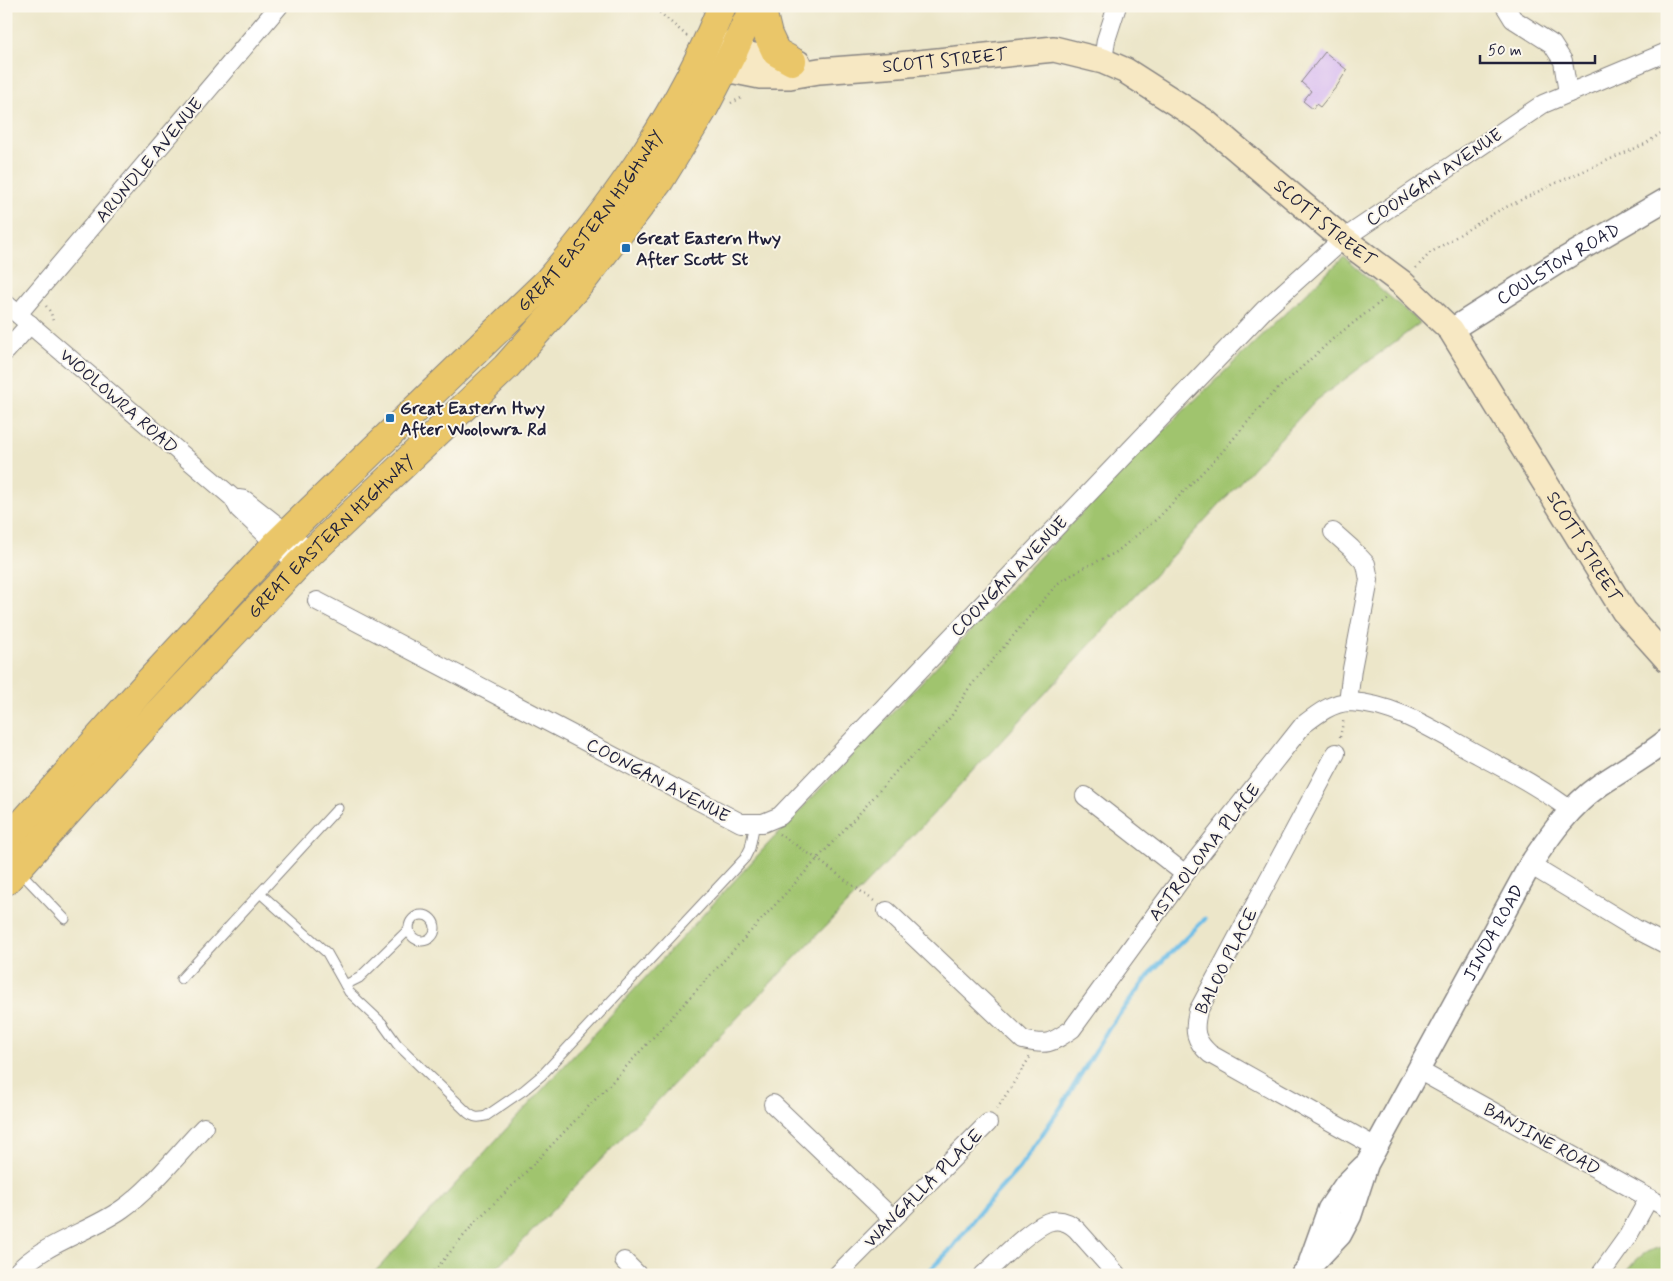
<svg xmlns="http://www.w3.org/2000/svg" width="1673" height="1281" font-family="Mynerve,sans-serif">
<rect width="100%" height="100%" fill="#fbf7ec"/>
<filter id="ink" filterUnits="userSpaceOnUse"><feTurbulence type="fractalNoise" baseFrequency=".02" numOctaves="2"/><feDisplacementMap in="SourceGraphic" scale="10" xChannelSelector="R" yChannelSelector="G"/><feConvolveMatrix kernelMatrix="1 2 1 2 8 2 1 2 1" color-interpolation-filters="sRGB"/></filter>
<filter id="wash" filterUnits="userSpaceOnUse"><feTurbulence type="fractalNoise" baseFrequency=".0096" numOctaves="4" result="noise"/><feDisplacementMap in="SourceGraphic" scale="20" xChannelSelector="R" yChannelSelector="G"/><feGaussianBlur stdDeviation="1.12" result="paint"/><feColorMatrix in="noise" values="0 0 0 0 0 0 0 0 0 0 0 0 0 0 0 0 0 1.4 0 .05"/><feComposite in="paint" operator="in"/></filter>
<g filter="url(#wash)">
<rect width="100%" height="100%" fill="#ece6c9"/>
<g fill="#a0c46e" stroke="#617354">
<polygon points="1344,257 1420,323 1313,403 943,804 490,1275 372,1275 769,843 1125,467"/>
<path d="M1667 1247V1275H1623C1637 1259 1645 1248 1667 1247Z"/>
</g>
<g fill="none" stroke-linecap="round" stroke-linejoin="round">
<polyline stroke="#6cbde7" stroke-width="4.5" points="925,1275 952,1248 982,1209 1019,1168 1061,1107 1109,1028 1153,970 1205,919"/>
</g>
<g id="blocks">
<polygon fill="#d0aff2" points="1325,52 1347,70 1337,86 1320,107 1316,104 1313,109 1303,101 1311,91 1301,82"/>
</g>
</g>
<g filter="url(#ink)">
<use href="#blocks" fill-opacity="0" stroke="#878482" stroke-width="1"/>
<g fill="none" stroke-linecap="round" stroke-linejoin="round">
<g stroke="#878482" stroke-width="11">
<g id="service">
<polyline points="6,857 65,919"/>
<path d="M260 893 327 953 349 992 382 1023 397 1044 468 1113C475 1118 478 1118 486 1116L524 1090 542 1075 745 858 750 848 755 823"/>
<circle cx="422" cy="928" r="13"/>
<polyline points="181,979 338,808"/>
<polyline points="345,985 359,978 409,929"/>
</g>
</g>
<g stroke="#878482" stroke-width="20">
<g id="minor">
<polyline points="1505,6 1513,19 1552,44 1563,61 1568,93"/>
<polyline points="1103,61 1106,40 1117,6"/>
<polyline points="6,304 233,498 239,509 298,565"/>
<polyline points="18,314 279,6"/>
<polyline points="6,351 30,324"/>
<polyline points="238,499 245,500 311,552"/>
<polyline points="1333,532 1351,548 1366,564 1369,580 1352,669 1348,702"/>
<polyline points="317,601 741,823 763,823 780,816 1264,310 1343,239 1543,104 1667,52"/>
<path d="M1336 753 1198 1011C1193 1031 1195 1041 1210 1054L1376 1147"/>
<polyline points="1085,796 1185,874"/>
<polyline points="1530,865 1636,929 1667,945"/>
<path d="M887 911 1023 1040C1048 1046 1051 1043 1072 1029L1185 874 1303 725C1316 715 1332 702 1350 702 1397 704 1438 733 1479 755 1510 772 1542 788 1570 810"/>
<polyline points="1418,1070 1667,1208"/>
<polyline points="773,1104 892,1218"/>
<polyline points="624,1261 638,1275"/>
<path d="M14 1275C44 1242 88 1233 122 1209 152 1188 179 1153 204 1127"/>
<polyline points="837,1275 988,1123"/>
<path d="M983 1275C998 1262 1034 1224 1052 1221 1062 1219 1070 1223 1077 1230L1117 1275"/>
<polyline points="1600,1275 1628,1236 1649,1198"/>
</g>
</g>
<g stroke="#878482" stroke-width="25">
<g id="tertiary">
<path id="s1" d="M1451 330 1557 263 1667 199"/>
<polyline points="1310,1262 1329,1209 1346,1184 1363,1167"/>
<path id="s2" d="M1302 1275 1340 1235 1350 1216 1367 1164 1530 865C1550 835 1570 806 1600 785 1622 770 1646 757 1667 740"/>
</g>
</g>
<g stroke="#878482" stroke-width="28">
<g id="secondary">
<path d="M709 38C724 45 738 53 754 56 769 60 784 58 798 63"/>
<path id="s3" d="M706 61 725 69 760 76H790L819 71 899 65 1054 49 1103 61 1126 71 1204 121 1343 239 1402 283 1451 330 1624 611 1667 659"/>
</g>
</g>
<g stroke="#878482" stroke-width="30">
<g id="trunk">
<polyline points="761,6 768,35 776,52 792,61"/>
<path id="s4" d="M6 842 142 689 276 544 548 281C619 198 682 108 722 6"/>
<path id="s5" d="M6 881 139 733 298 565 506 367 584 279 660 180 703 110 734 50 754 6"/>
</g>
</g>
<g stroke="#878482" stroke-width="2.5" stroke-dasharray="1 4" stroke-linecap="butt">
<polyline points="652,6 687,36"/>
<polyline points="731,103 741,98"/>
<polyline points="1416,268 1430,253 1496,212 1554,184 1645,144 1667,129"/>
<polyline points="46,306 51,313 53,321"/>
<polyline points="1340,737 1344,718"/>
<polyline points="779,834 817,859 874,901"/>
<polyline points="997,1109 1030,1057"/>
<polyline points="431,1275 476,1221 521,1177 613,1081 866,806 899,768 928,742 950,718 969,688 1057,584 1083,568 1115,553 1158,518 1222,452 1268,398 1335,337 1387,297"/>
</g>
<use href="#service" stroke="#fff" stroke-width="9"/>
<use href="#minor" stroke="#fff" stroke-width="18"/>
<use href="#tertiary" stroke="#fff" stroke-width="22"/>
<use href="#secondary" stroke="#f7e8c3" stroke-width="25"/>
<use href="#trunk" stroke="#eac669" stroke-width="28"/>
</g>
</g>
<g fill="#1f6fb2" stroke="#fbf7ec" stroke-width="2">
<rect x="621" y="243" width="10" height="10" rx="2.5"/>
<rect x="385" y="413" width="10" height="10" rx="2.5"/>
</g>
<g text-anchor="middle" stroke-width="4" stroke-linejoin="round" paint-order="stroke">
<g font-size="18" fill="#22223b" stroke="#fbf7ec">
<text dy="6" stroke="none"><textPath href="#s3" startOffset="242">SCOTT STREET</textPath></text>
<text transform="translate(149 160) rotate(-50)" y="6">ARUNDLE AVENUE</text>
<text transform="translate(1434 177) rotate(-34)" y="6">COONGAN AVENUE</text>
<text dy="6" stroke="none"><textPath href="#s4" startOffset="854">GREAT EASTERN HIGHWAY</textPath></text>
<text dy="6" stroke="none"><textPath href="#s3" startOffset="678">SCOTT STREET</textPath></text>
<text dy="6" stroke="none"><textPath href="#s1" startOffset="126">COULSTON ROAD</textPath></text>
<text transform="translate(119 401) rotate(41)" y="6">WOOLOWRA ROAD</text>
<text dy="6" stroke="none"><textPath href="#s5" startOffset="474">GREAT EASTERN HIGHWAY</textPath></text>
<text dy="6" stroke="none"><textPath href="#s3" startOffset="1098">SCOTT STREET</textPath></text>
<text transform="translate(1009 576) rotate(-46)" y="6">COONGAN AVENUE</text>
<text transform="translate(658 780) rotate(28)" y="6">COONGAN AVENUE</text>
<text transform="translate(1204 852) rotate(-52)" y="6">ASTROLOMA PLACE</text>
<text dy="6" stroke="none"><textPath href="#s2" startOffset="395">JINDA ROAD</textPath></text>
<text transform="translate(1226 961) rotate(-63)" y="6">BALOO PLACE</text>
<text transform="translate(1542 1139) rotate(29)" y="6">BANJINE ROAD</text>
<text transform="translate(923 1188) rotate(-45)" y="6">WANGALLA PLACE</text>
</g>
<g font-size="18" font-weight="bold" fill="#22223b" stroke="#fbf7ec" text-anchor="start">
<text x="636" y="244">Great Eastern Hwy<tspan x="636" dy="21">After Scott St</tspan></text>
<text x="400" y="414">Great Eastern Hwy<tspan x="400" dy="21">After Woolowra Rd</tspan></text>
</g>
</g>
<rect width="1673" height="1281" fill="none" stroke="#fbf7ec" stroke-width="25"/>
<path d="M1480 55v8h115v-8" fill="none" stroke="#22223b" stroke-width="2.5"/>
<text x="1488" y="55" font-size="15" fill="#22223b" stroke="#fbf7ec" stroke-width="4" paint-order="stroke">50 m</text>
</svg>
